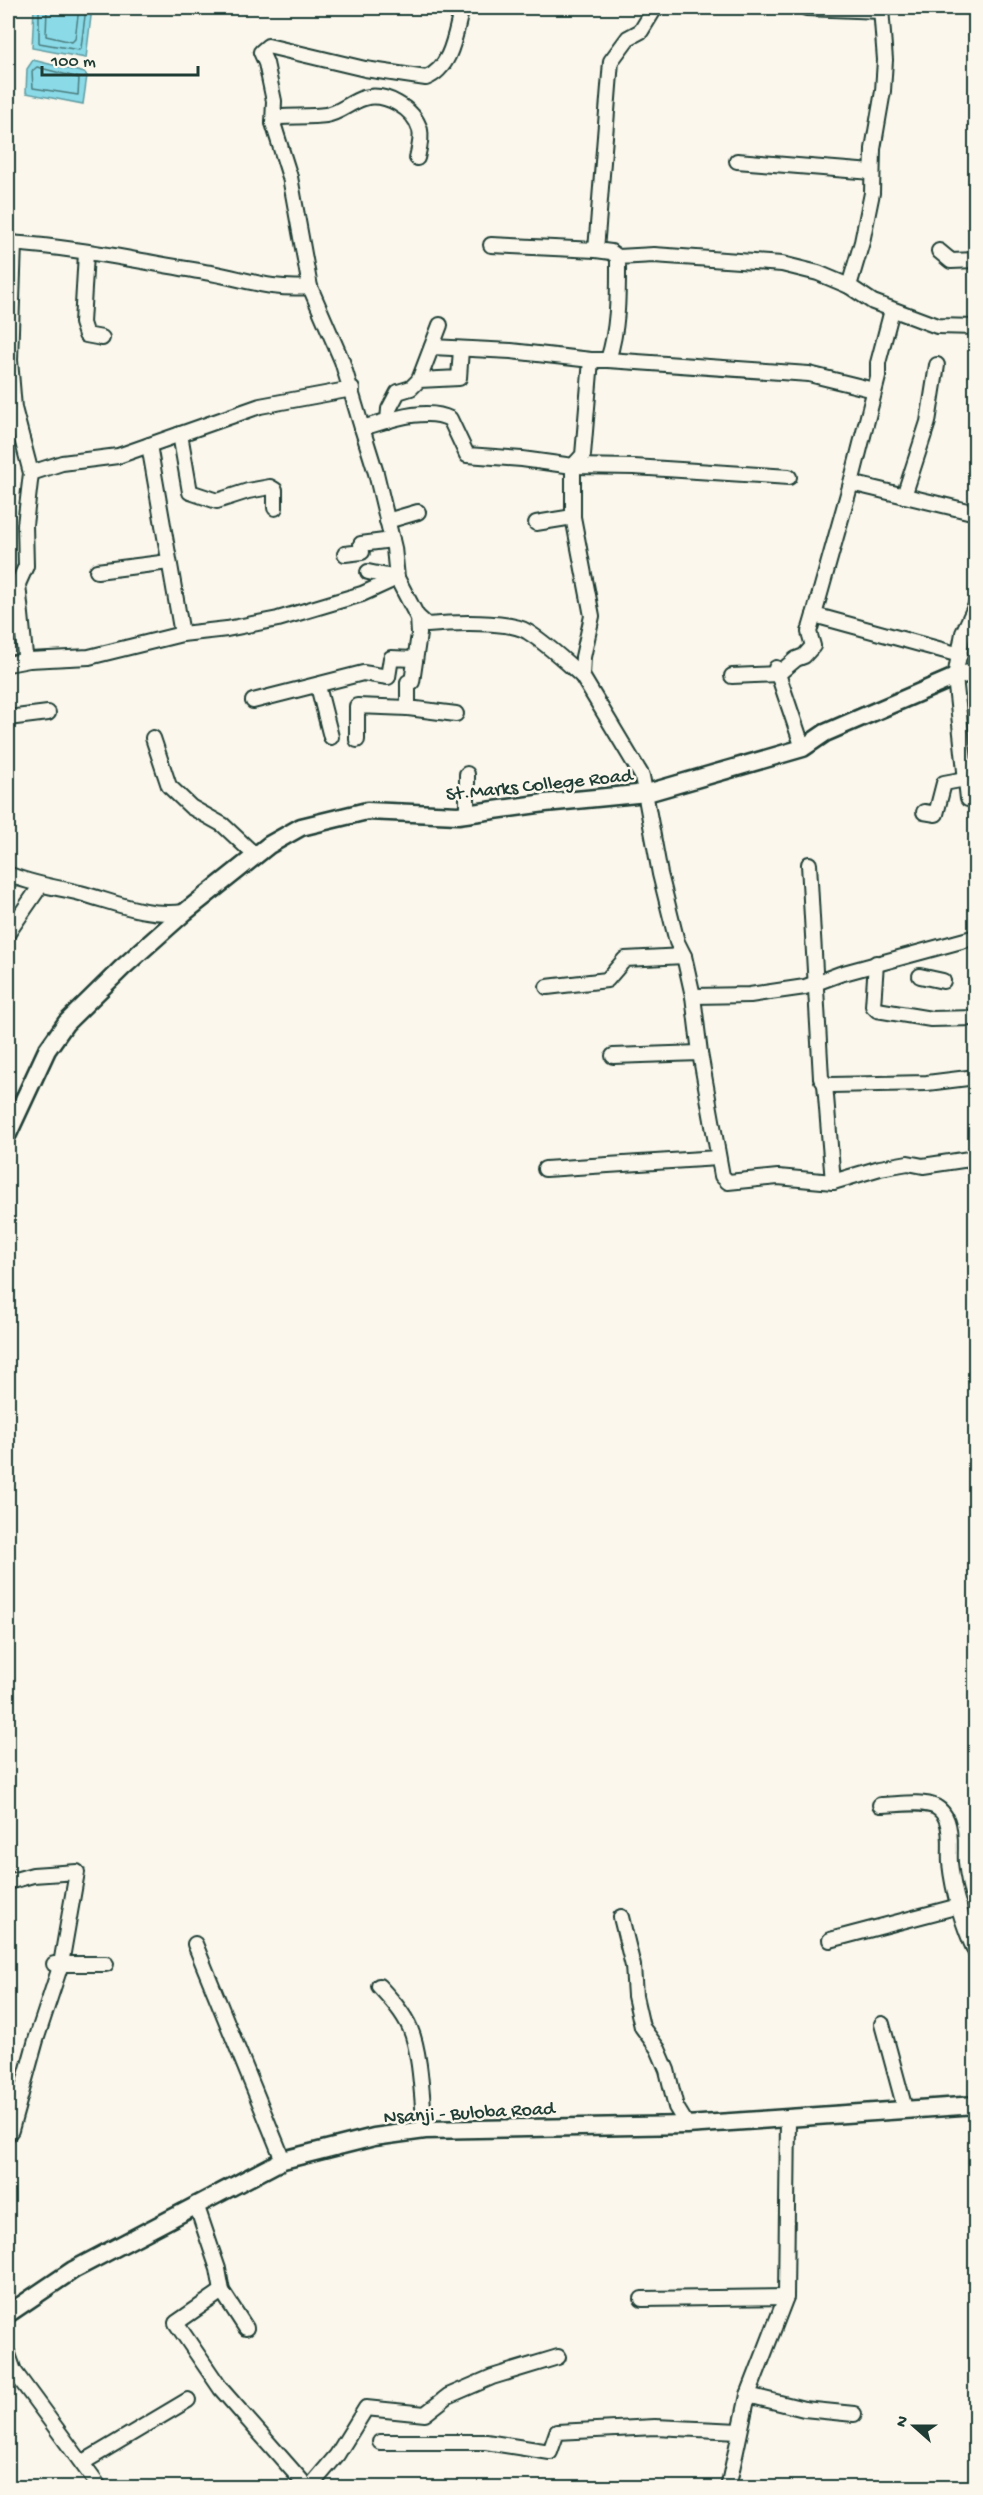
<svg xmlns="http://www.w3.org/2000/svg" width="983" height="2495" font-family="'Gochi Hand',sans-serif">
<rect width="100%" height="100%" fill="#fbf7ec"/>
<filter id="ink" filterUnits="userSpaceOnUse"><feTurbulence type="fractalNoise" baseFrequency=".0167" numOctaves="2"/><feDisplacementMap in="SourceGraphic" scale="12" xChannelSelector="R" yChannelSelector="G"/><feConvolveMatrix kernelMatrix="1 2 1 2 8 2 1 2 1" color-interpolation-filters="sRGB"/></filter>
<g filter="url(#ink)">
<g fill="#8bdae8" stroke="#609ba0" stroke-width="1.5">
<polygon points="34,8 92,8 86,58 32,48"/>
<polygon points="33,60 85,73 87,76 83,104 26,93 27,69"/>
</g>
<g fill="none" stroke-linecap="round" stroke-linejoin="round">
<g stroke="#4a7c7c" stroke-width="1.5">
<polyline points="39,8 39,43 79,50 81,48 86,8"/>
<polyline points="47,8 46,36 72,42 75,39 79,8"/>
<polygon points="37,67 79,78 78,95 33,88 32,71"/>
</g>
<g stroke="#1f3d34" stroke-width="18">
<g id="minor">
<path d="M462 8C455 32 453 67 426 78L365 69 268 46 261 52 266 63 274 101 273 123 290 177 310 287 342 361 362 428C387 421 426 406 450 419L467 455 522 459 573 466V517L592 616 583 657 582 676 642 776 660 874 677 942 684 956 693 996 700 1053 722 1176 728 1182 778 1177 833 1182 880 1168 908 1163 923 1166 976 1158"/>
<polyline points="806,8 881,11"/>
<polyline points="881,8 885,60 883,91 873,149 872,193 862,242 849,286 873,302 937,326 976,327"/>
<path d="M273 123 279 117C294 116 311 117 326 115 340 113 350 102 364 98 385 92 414 108 420 130 422 138 419 149 417 158"/>
<polyline points="737,161 872,172"/>
<polyline points="976,220 976,226"/>
<path d="M8 243C75 247 144 262 211 273 249 280 269 290 310 287"/>
<polyline points="14,243 10,360 14,408 31,473 25,525 26,566 18,584 25,655 29,660 89,657 182,634 227,629 278,619 362,594 397,578"/>
<polyline points="491,245 596,250 611,252 618,257"/>
<polyline points="596,250 611,61 628,38 641,31 655,8"/>
<polyline points="939,251 951,261 976,260"/>
<polyline points="86,253 82,323 86,335 102,338"/>
<polyline points="892,310 878,363 878,377 851,483 814,615 960,655"/>
<polyline points="432,347 511,351 591,360"/>
<polyline points="608,360 809,374 874,390"/>
<polyline points="419,380 440,325"/>
<polyline points="388,421 389,409 398,392 411,388 419,380 459,378 461,349"/>
<path d="M362 428 376 473 394 548 397 578 417 616 427 625C450 623 510 620 528 632 547 644 565 661 582 676"/>
<polyline points="180,434 190,492 217,501 248,491 270,487 275,490 275,508"/>
<polyline points="149,445 182,634"/>
<path d="M573 466 583 455 591 360H608C619 326 618 292 618 257L654 255 782 264 818 273 849 286"/>
<polyline points="573,466 634,467 789,477"/>
<polyline points="31,473 62,463 118,456 260,406 352,389"/>
<polyline points="851,483 976,513"/>
<polyline points="904,496 928,422 937,365"/>
<polyline points="387,521 418,512"/>
<polyline points="536,523 573,517"/>
<polyline points="345,554 362,552 361,544 392,540"/>
<polyline points="97,571 169,562"/>
<polyline points="368,572 397,578"/>
<polyline points="418,617 419,634 412,682 408,682 408,708 456,714"/>
<polyline points="8,664 29,660"/>
<polyline points="776,668 803,748"/>
<polyline points="732,676 778,674 796,659 804,656 813,646 809,632 814,615"/>
<polyline points="318,686 331,737"/>
<polyline points="253,701 363,673 388,677 391,658 414,659"/>
<polyline points="8,718 48,713"/>
<polyline points="153,738 169,786 191,807 223,825 256,856"/>
<polyline points="357,740 357,706 408,708"/>
<polyline points="968,799 955,677 963,633 976,605"/>
<polyline points="924,812 936,814 944,783 976,777"/>
<polyline points="467,814 467,774"/>
<polyline points="809,864 821,1078 825,1084 831,1085 927,1083 976,1077"/>
<path d="M8 874C31 884 55 887 80 893 117 903 145 917 185 912"/>
<polyline points="8,933 41,885"/>
<polyline points="876,963 873,1006 877,1010 931,1019 976,1018"/>
<polyline points="920,976 943,981"/>
<polyline points="547,987 607,980 625,959 684,956"/>
<polyline points="693,996 750,995 805,987 840,974 976,937"/>
<polyline points="613,1056 700,1053"/>
<polyline points="825,1084 833,1182"/>
<polyline points="545,1169 718,1158"/>
<path d="M880 1805C896 1805 922 1800 936 1807 941 1810 945 1815 947 1821 952 1835 949 1849 950 1863 953 1892 963 1926 976 1953"/>
<polyline points="8,1882 33,1875 77,1872 61,1964 36,2040 11,2130 8,2134"/>
<polyline points="621,1917 633,1966 635,1996 642,2027 658,2049 667,2070 676,2107 687,2125"/>
<polyline points="830,1940 959,1906"/>
<polyline points="195,1944 283,2160"/>
<polyline points="54,1964 106,1964"/>
<path d="M379 1986C390 1998 403 2012 410 2028 421 2053 422 2102 425 2130"/>
<polyline points="882,2024 905,2109"/>
<polyline points="196,2204 218,2269 222,2291 246,2328"/>
<polyline points="222,2291 176,2323 221,2389 308,2488"/>
<polyline points="642,2299 786,2297"/>
<polyline points="8,2354 14,2371 100,2488"/>
<polyline points="748,2395 804,2409 854,2414"/>
<polyline points="380,2442 486,2442 550,2452 557,2432 655,2427 739,2431"/>
<polyline points="82,2463 188,2400"/>
<polyline points="309,2488 337,2455 366,2408 425,2414 448,2396 492,2377 558,2357"/>
<polyline points="728,2488 748,2395 786,2297 788,2118"/>
</g>
</g>
<g stroke="#1f3d34" stroke-width="21">
<g id="major">
<polyline points="8,1134 47,1050 66,1023 122,968 185,912 269,845 301,827 367,811 458,815 545,803 647,793 803,748 825,733 955,677 976,671"/>
<polyline points="8,2314 73,2270 283,2160 374,2137 425,2130 687,2125 976,2105"/>
</g>
</g>
<use href="#minor" stroke="#fbf7ec" stroke-width="14"/>
<use href="#major" stroke="#fbf7ec" stroke-width="16"/>
</g>
</g>
<g text-anchor="middle" stroke-width="5" stroke-linejoin="round" paint-order="stroke">
<g font-size="20" fill="#1f3d34" stroke="#fbf7ec">
<text transform="translate(539 783) rotate(-6)" y="7">St.Marks College Road</text>
<text transform="translate(469 2111) rotate(-3)" y="7">Nsanji - Buloba Road</text>
</g>
</g>
<rect width="983" height="2495" fill="none" stroke="#fbf7ec" stroke-width="30"/>
<rect x="15" y="15" width="953" height="2465" fill="none" stroke="#1f3d34" stroke-width="2" filter="url(#ink)"/>
<g transform="translate(914 2426) rotate(291)" stroke="#fbf7ec" stroke-width="4.5" paint-order="stroke">
<path d="M0-4.5L10 22L0 15L-10 22Z" fill="#1f3d34"/>
<text y="-9" font-size="16" font-weight="bold" text-anchor="middle" fill="#1f3d34">N</text>
</g>
<path d="M42 66v9h156v-9" fill="none" stroke="#1f3d34" stroke-width="3"/>
<text x="51" y="66" font-size="18" fill="#1f3d34" stroke="#fbf7ec" stroke-width="4.5" paint-order="stroke">100 m</text>
</svg>
